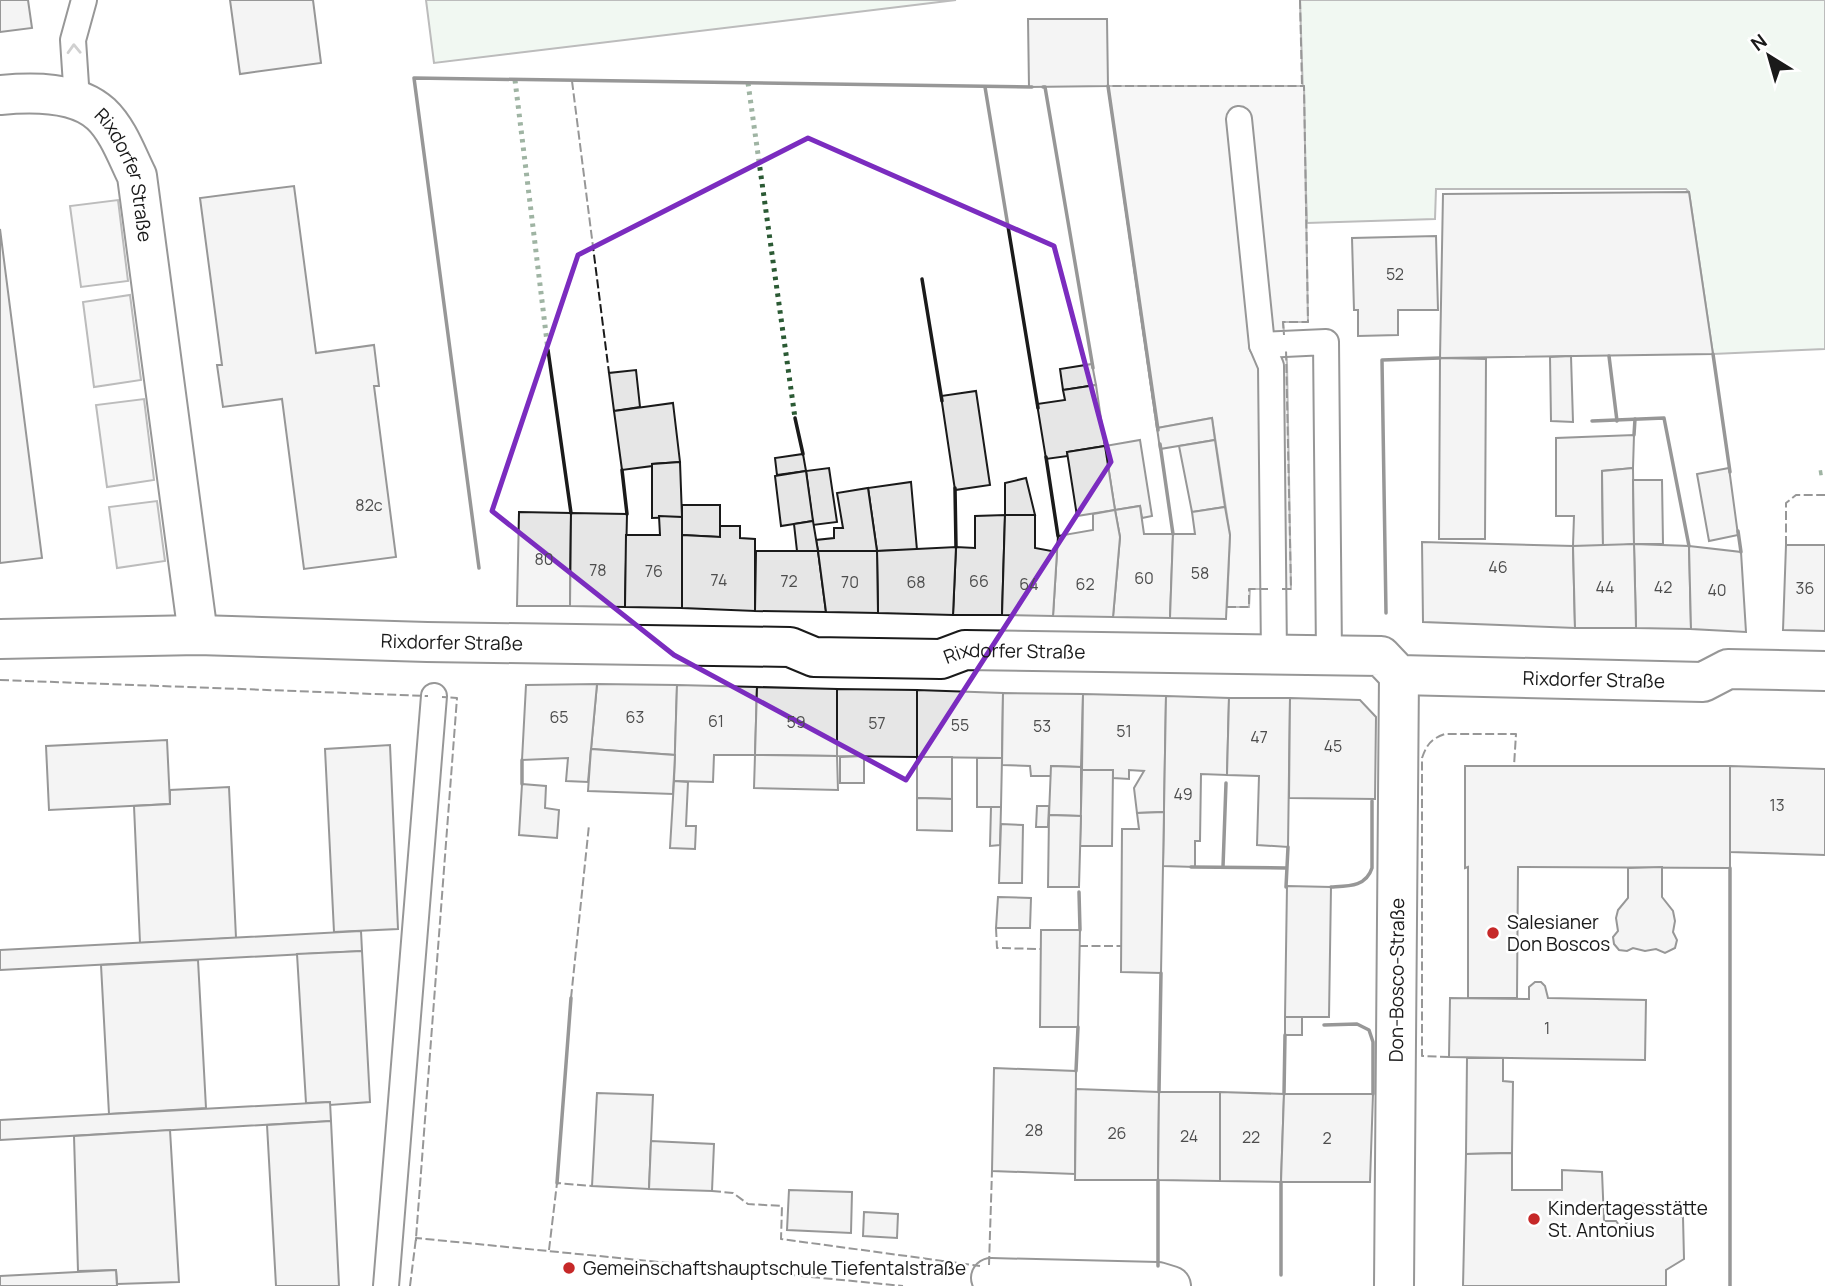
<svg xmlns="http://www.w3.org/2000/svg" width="1825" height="1286" font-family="Manrope,sans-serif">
<rect width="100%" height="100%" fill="#fff"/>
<g fill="#e0efe3" stroke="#6a6a6a" stroke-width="2">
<polygon points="426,0 956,0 434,63"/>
<polygon points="1300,0 1825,0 1825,349 1713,354 1689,192 1686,189 1436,189 1435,219 1307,223"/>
</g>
<g fill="#ededed" stroke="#6a6a6a" stroke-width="2">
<polygon points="1108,86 1304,86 1308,322 1283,322 1287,363 1291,589 1250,589 1249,607 1227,607 1230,535 1212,418 1157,428"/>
<polygon points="118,200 128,281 81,287 70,206"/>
<polygon points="130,295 141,380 94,387 83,302"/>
<polygon points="144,399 154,480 107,487 96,405"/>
<polygon points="157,501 165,561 117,568 109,507"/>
</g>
<g fill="#e6e6e6" stroke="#1a1a1a" stroke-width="2">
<polygon points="0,0 28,0 32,28 0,32"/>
<polygon points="230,0 313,0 321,63 240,74"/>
<polygon points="1028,19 1107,19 1108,86 1029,87"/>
<polygon points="294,186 316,353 374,345 379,386 374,386 396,557 304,569 282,399 223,407 217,365 222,365 200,198"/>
<polygon points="1689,192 1713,354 1440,358 1443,194"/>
<polygon points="0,229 42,558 0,563"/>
<polygon points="1436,236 1438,310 1398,310 1398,335 1358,336 1358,310 1354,310 1352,238"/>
<polygon points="1571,356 1573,422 1551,421 1550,357"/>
<polygon points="1440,358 1486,359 1485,539 1439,539"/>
<polygon points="1092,364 1096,385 1063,390 1060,369"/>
<polygon points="636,370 640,407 614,411 609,373"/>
<polygon points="1096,385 1105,446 1067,452 1068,456 1046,459 1037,404 1065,400 1063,390"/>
<polygon points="976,391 990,485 955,490 941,396"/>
<polygon points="673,403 680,462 652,464 652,466 622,470 614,411"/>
<polygon points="1212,418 1215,440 1160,449 1157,428"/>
<polygon points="1634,435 1633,468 1602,471 1603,547 1573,546 1574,516 1556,516 1556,438"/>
<polygon points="1140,440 1152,516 1142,518 1140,506 1115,510 1105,446"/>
<polygon points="1215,440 1225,507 1192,512 1179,446"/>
<polygon points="1105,446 1115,510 1077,516 1067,452"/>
<polygon points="803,454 806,471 777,475 775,458"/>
<polygon points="680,462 682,517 652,518 652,464"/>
<polygon points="829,468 837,522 813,525 806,471"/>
<polygon points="1633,468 1634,544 1603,547 1602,471"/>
<polygon points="1729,468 1738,535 1709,541 1697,474"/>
<polygon points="806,471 813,521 781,526 775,476"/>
<polygon points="1026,478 1035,515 1005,515 1005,483"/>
<polygon points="1633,480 1662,480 1663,544 1634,544"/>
<polygon points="911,482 917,550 877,551 868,488"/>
<polygon points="868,488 877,551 818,551 816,540 834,538 834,528 843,528 837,493"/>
<polygon points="682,505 720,505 720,537 682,535"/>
<polygon points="1140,506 1144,534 1173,534 1170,618 1113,617 1120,537 1115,510"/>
<polygon points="1225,507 1230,535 1226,619 1170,618 1173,534 1195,534 1192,512"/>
<polygon points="1115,510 1120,537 1113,617 1053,616 1058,536 1093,530 1093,514"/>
<polygon points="519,512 571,513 570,606 517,606"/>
<polygon points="571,513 627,514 625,607 570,606"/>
<polygon points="1005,515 1002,615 953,615 956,547 975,548 975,516"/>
<polygon points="1005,515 1035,515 1035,548 1057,552 1053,616 1002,615"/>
<polygon points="659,516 682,517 682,608 625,607 626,535 660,535"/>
<polygon points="813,521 818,551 797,551 794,524"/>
<polygon points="720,526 740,526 740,538 755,539 755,611 682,608 682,535 720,537"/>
<polygon points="1422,542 1573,546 1575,628 1423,622"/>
<polygon points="1634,544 1689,546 1691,629 1636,628"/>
<polygon points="1634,544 1636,628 1575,628 1573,546"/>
<polygon points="1786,545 1825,545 1825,631 1783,630"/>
<polygon points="1689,546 1741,552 1746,632 1691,629"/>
<polygon points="956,547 953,615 878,613 877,551"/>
<polygon points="756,551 818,551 826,612 755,611"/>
<polygon points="818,551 877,551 878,613 826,612"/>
<polygon points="597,684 677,685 675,755 591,749"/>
<polygon points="597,684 588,782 566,781 568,758 522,760 526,685"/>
<polygon points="677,685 757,687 755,755 714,755 713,782 674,781"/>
<polygon points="757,687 837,689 837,756 755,755"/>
<polygon points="837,689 917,690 917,757 837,756"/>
<polygon points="917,690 1003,693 1002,758 917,757"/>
<polygon points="1003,693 1083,694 1081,767 1051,766 1051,776 1031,776 1030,766 1002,765"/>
<polygon points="1083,694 1166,696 1164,812 1137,813 1134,788 1144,771 1129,770 1129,779 1113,778 1113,770 1082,770"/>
<polygon points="1166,696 1229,698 1227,775 1201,774 1200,841 1195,841 1195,867 1163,866"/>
<polygon points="1229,698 1290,698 1288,847 1257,845 1259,776 1227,775"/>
<polygon points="1290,698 1360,700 1376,717 1375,799 1289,798"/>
<polygon points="167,740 170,804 49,810 46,746"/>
<polygon points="390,745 398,929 334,932 325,749"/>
<polygon points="591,749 675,755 673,794 588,791"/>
<polygon points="755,755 837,756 838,790 754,788"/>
<polygon points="864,756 864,783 840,783 840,757"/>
<polygon points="917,757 952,757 952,799 917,798"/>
<polygon points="977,758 1002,758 1001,807 977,807"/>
<polygon points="1051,766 1081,767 1081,816 1049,815"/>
<polygon points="1465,766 1730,766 1730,868 1518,867 1517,998 1468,998 1468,867 1465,868"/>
<polygon points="1730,766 1825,769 1825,855 1730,852"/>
<polygon points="1082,770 1113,770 1112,846 1080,846"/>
<polygon points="674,781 688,782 686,826 696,826 695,849 670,848"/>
<polygon points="522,784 546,786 545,808 559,810 557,838 519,835"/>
<polygon points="229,787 236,938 140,943 134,806 170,804 170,790"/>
<polygon points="917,798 952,799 952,831 917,830"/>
<polygon points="1037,806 1049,806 1048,827 1036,827"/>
<polygon points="991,807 1001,807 1000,845 990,846"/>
<polygon points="1164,812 1161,973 1121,972 1122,829 1139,829 1137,813"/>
<polygon points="1049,815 1081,816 1079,887 1048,887"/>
<polygon points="1001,824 1023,825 1022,883 999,883"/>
<polygon points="1662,867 1662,897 1673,911 1675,921 1673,932 1677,940 1675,948 1665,953 1656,949 1645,951 1633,948 1627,951 1619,950 1614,944 1613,937 1618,931 1616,918 1618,910 1628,898 1628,868"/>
<polygon points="1287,886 1331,887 1329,1017 1285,1017"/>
<polygon points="998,897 1031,898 1030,928 996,928"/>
<polygon points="1041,930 1080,930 1078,1027 1040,1027"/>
<polygon points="361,931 362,951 0,970 0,950"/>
<polygon points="362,951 370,1102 330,1105 330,1102 306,1103 297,954"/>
<polygon points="198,960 206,1108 109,1114 101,965"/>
<polygon points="1535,982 1541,982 1545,986 1548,998 1646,1000 1645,1060 1449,1057 1450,998 1529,999 1529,987"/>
<rect x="1285" y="1017" width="17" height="18"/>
<polygon points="1467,1058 1503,1058 1503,1081 1513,1082 1512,1153 1466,1154"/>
<polygon points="994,1068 1076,1071 1075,1174 992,1171"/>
<polygon points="1076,1089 1159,1092 1158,1180 1075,1180"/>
<polygon points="1159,1092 1220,1092 1220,1181 1158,1180"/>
<polygon points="1220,1092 1284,1094 1281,1182 1220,1181"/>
<polygon points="597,1093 653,1095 649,1189 592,1186"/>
<polygon points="1284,1094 1373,1094 1370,1182 1281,1182"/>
<polygon points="330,1102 331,1121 0,1140 0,1120"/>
<polygon points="331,1121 339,1286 276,1286 267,1125"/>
<polygon points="170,1130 179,1282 117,1284 116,1270 78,1271 74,1136"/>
<polygon points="651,1141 714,1144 712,1191 649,1189"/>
<polygon points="1512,1153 1512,1190 1562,1190 1562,1170 1602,1172 1604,1221 1616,1221 1622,1229 1641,1203 1683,1217 1684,1259 1666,1270 1666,1286 1463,1286 1466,1154"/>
<polygon points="789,1190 852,1192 851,1233 787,1230"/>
<polygon points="864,1212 898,1214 897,1238 863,1236"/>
<polygon points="116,1270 117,1286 0,1286 0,1276"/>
</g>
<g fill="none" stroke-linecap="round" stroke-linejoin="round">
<g stroke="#1a1a1a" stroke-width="28">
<g id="service">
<polyline points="77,100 73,40 84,0"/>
<polyline points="1239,119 1262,345 1271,366 1274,655"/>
<polyline points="1262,345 1326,342 1329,655"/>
<polyline points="386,1286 434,696"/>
</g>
</g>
<g stroke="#1a1a1a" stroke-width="42">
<g id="minor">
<path id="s1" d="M0 95C32 92 76 91 101 114 118 130 127 156 137 176L198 635"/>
<path id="s2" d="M0 639 198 635 427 642 790 647 814 657 941 659 965 650 1381 656 1399 675 1703 682 1728 669 1825 671"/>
<polyline points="991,1278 1158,1282 1171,1286"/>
<path id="s3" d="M1394 1286 1399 675"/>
</g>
</g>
<use href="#service" stroke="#fff" stroke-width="24"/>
<use href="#minor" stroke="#fff" stroke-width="38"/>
<g stroke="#2b5a34" stroke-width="5" stroke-dasharray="3.5 5" stroke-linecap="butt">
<polyline points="515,80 548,350"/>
<polyline points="748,83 795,418"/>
<polyline points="1819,473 1825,472"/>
</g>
<g stroke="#1a1a1a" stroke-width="2" stroke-dasharray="9 3.5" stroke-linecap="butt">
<polyline points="1300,0 1302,86"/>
<polyline points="572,81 609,373"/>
<polyline points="1157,428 1108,86 1304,86 1308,322 1283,322 1284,335"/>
<polyline points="1786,545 1786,503 1796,495 1825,495"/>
<polyline points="1282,589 1291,589 1286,349"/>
<polyline points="1227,607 1249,607 1249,589 1268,589"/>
<polyline points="0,680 428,696"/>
<polyline points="996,928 997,948 1041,949"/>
<polyline points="1079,946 1121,946"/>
<polyline points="571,998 589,825"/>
<path d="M1449 1057 1422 1056V758C1427 744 1431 739 1445 734H1516L1514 766"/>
<polyline points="712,1191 733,1193 748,1204 782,1206 781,1239 980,1266"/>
<polyline points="416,1241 416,1238 903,1286"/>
<polyline points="549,1250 557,1183 592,1186"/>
<polyline points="989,1265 992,1171"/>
<polyline points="410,1286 416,1238 457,698 442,697"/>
</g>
<g stroke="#1a1a1a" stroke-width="3.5">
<polyline points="1108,86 1158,430"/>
<polyline points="985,87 1038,408"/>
<polyline points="1043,87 1045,87 1093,368"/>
<polyline points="922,279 942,401"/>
<polyline points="548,350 571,513"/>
<polyline points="1713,354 1730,472"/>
<polyline points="1609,356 1617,421"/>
<polyline points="795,418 803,454"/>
<polyline points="1592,421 1664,418 1689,546"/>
<polyline points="1634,435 1635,419"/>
<polyline points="1160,444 1173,534"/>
<polyline points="1046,457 1058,536"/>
<polyline points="622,470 627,514"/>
<polyline points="955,488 956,547"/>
<polyline points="1738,531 1741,552"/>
<polyline points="479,568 414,78 1032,87"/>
<polyline points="1386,613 1382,360 1440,358"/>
<polyline points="522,784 522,760"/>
<polyline points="1191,867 1286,868"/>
<polyline points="1223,867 1226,783"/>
<polyline points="1730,868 1730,1286"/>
<polyline points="1286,887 1288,847"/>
<path d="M1331 887C1348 886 1366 887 1372 868V801"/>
<polyline points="1079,892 1080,930"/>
<polyline points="1324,1025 1357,1024 1369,1030 1373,1042 1373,1094"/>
<polyline points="1076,1071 1078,1027"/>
<polyline points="1159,1092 1161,973"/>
<polyline points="1284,1094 1285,1035"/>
<polyline points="557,1183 571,998"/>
<polyline points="1158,1266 1158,1180"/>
<polyline points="1281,1275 1281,1182"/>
</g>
</g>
<defs><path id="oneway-chevron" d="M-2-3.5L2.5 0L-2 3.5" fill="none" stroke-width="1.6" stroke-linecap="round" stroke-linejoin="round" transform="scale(1.75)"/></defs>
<use stroke="#989898" href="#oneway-chevron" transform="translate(74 49) rotate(-92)"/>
<path d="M0 0H1825V1286H0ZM808 138 1054 246 1111 462 906 780 674 655 492 511 578 255Z" fill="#fff" fill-opacity=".55" fill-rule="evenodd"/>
<path fill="none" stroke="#7b2cbf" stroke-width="5" stroke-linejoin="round" d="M808 138 1054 246 1111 462 906 780 674 655 492 511 578 255Z"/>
<g fill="#c62828" stroke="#fff" stroke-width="2.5">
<circle cx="1493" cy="933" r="7"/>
<circle cx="1534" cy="1219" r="7"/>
<circle cx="569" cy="1268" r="7"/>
</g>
<g text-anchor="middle" stroke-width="5" stroke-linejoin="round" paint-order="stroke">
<g font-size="16" fill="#4d4d4d">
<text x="1395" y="280">52</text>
<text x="369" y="511">82c</text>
<text x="544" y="565">80</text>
<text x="1498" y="573">46</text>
<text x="598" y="576">78</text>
<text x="654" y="577">76</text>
<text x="1200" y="579">58</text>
<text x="1144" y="584">60</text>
<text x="719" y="586">74</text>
<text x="789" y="587">72</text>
<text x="979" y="587">66</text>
<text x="850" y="588">70</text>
<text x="916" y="588">68</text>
<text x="1029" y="590">64</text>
<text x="1085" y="590">62</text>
<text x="1605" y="593">44</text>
<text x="1663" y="593">42</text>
<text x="1805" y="594">36</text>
<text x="1717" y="596">40</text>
<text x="559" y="723">65</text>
<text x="635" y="723">63</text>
<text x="716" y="727">61</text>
<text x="796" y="728">59</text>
<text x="877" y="729">57</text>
<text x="960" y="731">55</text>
<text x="1042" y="732">53</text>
<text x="1124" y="737">51</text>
<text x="1259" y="743">47</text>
<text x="1333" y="752">45</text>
<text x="1183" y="800">49</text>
<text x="1777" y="811">13</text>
<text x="1547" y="1034">1</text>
<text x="1034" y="1136">28</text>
<text x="1117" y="1139">26</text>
<text x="1189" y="1142">24</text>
<text x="1251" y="1143">22</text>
<text x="1327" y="1144">2</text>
</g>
<g font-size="19" fill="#1a1a1a" stroke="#fff">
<text dy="7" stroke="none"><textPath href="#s1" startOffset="173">Rixdorfer Straße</textPath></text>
<text dy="7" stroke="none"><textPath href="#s2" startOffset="452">Rixdorfer Straße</textPath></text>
<text dy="7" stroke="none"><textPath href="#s2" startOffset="1018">Rixdorfer Straße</textPath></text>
<text dy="7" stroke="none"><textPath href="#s2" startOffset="1606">Rixdorfer Straße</textPath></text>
<text dy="7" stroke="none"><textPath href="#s3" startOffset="306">Don-Bosco-Straße</textPath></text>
</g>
<g font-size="19" fill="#1a1a1a" stroke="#fff" text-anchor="start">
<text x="1507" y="929">Salesianer<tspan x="1507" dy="22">Don Boscos</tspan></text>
<text x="1548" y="1215">Kindertagesstätte<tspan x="1548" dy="22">St. Antonius</tspan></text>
<text x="583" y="1275">Gemeinschaftshauptschule Tiefentalstraße</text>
</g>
</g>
<g transform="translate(1769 56) rotate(323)" stroke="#ffffff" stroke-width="5" paint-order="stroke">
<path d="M0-5L12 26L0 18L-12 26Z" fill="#1a1a1a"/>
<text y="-10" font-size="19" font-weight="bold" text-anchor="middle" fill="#1a1a1a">N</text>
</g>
</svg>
